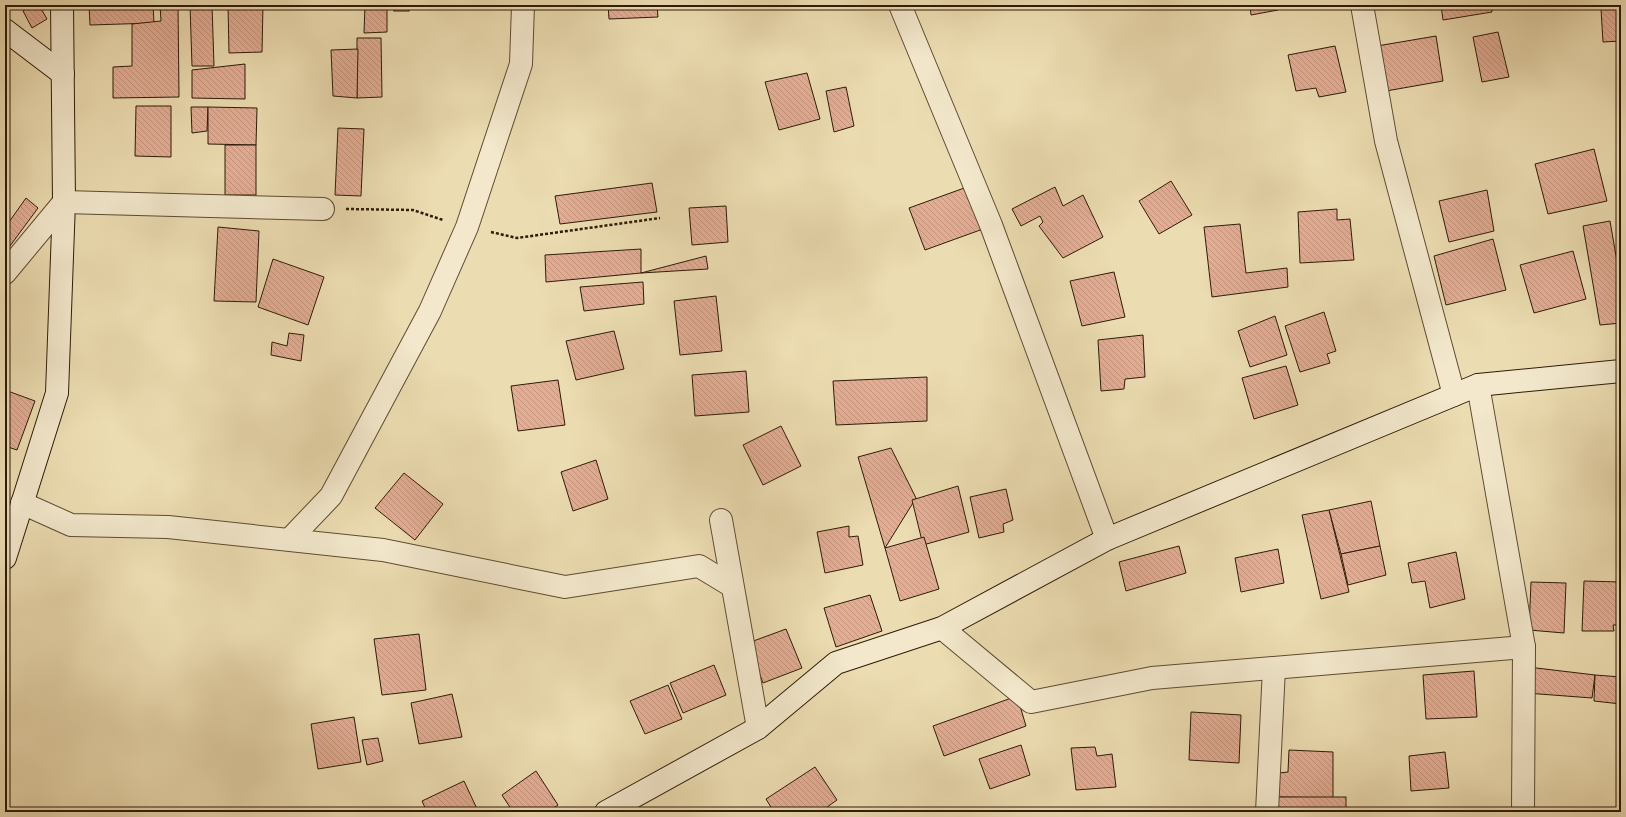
<svg xmlns="http://www.w3.org/2000/svg" width="1626" height="817" font-family="'Libre Bodoni',serif">
<defs>
<pattern id="building-back-hatch" width="6" height="6" patternUnits="userSpaceOnUse"><rect width="6" height="6" fill="#e3ad94"/><path d="M-1 5l2 2M0 0l6 6M5-1l2 2" fill="none" stroke="#c3947e"/></pattern>
</defs>
<rect width="100%" height="100%" fill="#ecdcb1"/>
<filter id="stains"><feTurbulence type="fractalNoise" baseFrequency=".005" numOctaves="4"/><feColorMatrix values="0 0 0 0 .2 0 0 0 0 .09 0 0 0 0 .02 0 0 0 .5 -.17"/></filter>
<radialGradient id="worn" r=".72"><stop offset=".6" stop-color="#630" stop-opacity="0"/><stop offset="1" stop-color="#630" stop-opacity=".3"/></radialGradient>
<g fill="url(#building-back-hatch)" stroke="#2e1b07">
<polygon points="33,5 39,5 47,19 32,28 23,11"/>
<polygon points="89,5 153,5 154,23 90,25"/>
<polygon points="160,5 178,5 179,97 113,98 113,67 132,66 132,24 161,21"/>
<polygon points="190,5 212,5 214,66 192,66"/>
<polygon points="228,5 263,5 262,52 229,53"/>
<polygon points="365,5 387,5 387,32 364,33"/>
<rect x="394" y="5" width="15" height="6"/>
<polygon points="608,5 657,5 658,17 609,19"/>
<polygon points="1250,5 1278,5 1278,10 1251,15"/>
<polygon points="1441,5 1491,5 1492,12 1443,20"/>
<polygon points="1621,8 1621,41 1603,42 1601,9"/>
<polygon points="1498,32 1509,77 1482,82 1473,37"/>
<polygon points="1436,36 1443,81 1386,91 1377,46"/>
<polygon points="357,38 381,38 382,97 357,98"/>
<polygon points="1335,46 1346,92 1319,97 1316,88 1296,91 1288,55"/>
<polygon points="358,49 357,98 333,96 331,50"/>
<polygon points="245,64 245,99 192,98 192,70"/>
<polygon points="807,73 820,119 779,130 765,82"/>
<polygon points="846,87 854,126 834,132 826,91"/>
<polygon points="136,106 171,106 171,157 135,156"/>
<polygon points="191,107 208,107 207,131 192,133"/>
<polygon points="208,107 257,108 256,145 208,144"/>
<polygon points="338,128 364,129 361,196 335,195"/>
<rect x="225" y="145" width="31" height="50"/>
<polygon points="1594,149 1607,201 1548,214 1535,164"/>
<polygon points="1171,181 1192,215 1159,234 1139,201"/>
<polygon points="652,183 657,212 560,224 555,196"/>
<polygon points="967,187 983,229 925,250 909,208"/>
<polygon points="1055,187 1063,206 1083,195 1103,237 1063,258 1039,226 1043,222 1040,216 1021,226 1012,209"/>
<polygon points="1487,190 1494,231 1449,242 1439,201"/>
<polygon points="26,198 38,208 7,250 5,248 5,217 9,222"/>
<polygon points="726,206 728,242 692,245 689,208"/>
<polygon points="1337,209 1337,220 1350,219 1354,260 1300,263 1298,212"/>
<polygon points="1610,221 1621,285 1621,323 1600,325 1583,226"/>
<polygon points="1240,224 1246,273 1287,268 1288,287 1212,297 1204,227"/>
<polygon points="218,227 259,231 256,302 214,301"/>
<polygon points="1493,239 1506,290 1446,305 1434,256"/>
<polygon points="641,249 641,273 546,282 545,255"/>
<polygon points="1573,251 1586,299 1534,313 1520,265"/>
<polygon points="706,256 708,269 641,273"/>
<polygon points="273,259 324,277 308,325 258,307"/>
<polygon points="1114,272 1125,317 1082,326 1070,281"/>
<polygon points="643,282 644,304 584,311 580,287"/>
<polygon points="716,296 722,351 680,355 674,301"/>
<polygon points="1324,312 1336,351 1327,354 1330,363 1300,372 1285,326"/>
<polygon points="1275,316 1287,355 1250,367 1238,331"/>
<polygon points="614,331 624,369 576,380 566,341"/>
<polygon points="289,333 304,335 301,361 271,355 272,342 287,346"/>
<polygon points="1143,335 1145,377 1125,379 1124,389 1101,391 1098,340"/>
<polygon points="1286,366 1298,405 1254,419 1242,378"/>
<polygon points="746,371 749,412 695,416 692,375"/>
<polygon points="927,377 927,421 836,425 833,381"/>
<polygon points="558,380 565,425 518,431 511,386"/>
<polygon points="5,390 35,401 17,450 5,446"/>
<polygon points="781,426 801,466 763,485 743,445"/>
<polygon points="891,448 916,498 885,548 858,457"/>
<polygon points="596,460 608,499 573,511 561,472"/>
<polygon points="404,473 443,504 415,540 375,508"/>
<polygon points="958,486 969,532 923,545 912,500"/>
<polygon points="1006,489 1013,520 1003,524 1004,532 979,538 970,497"/>
<polygon points="1371,501 1380,546 1341,554 1329,510"/>
<polygon points="1329,510 1349,592 1321,599 1302,515"/>
<polygon points="849,526 849,537 858,536 863,565 825,573 817,532"/>
<polygon points="924,537 939,589 900,601 885,548"/>
<polygon points="1179,546 1186,573 1126,591 1119,562"/>
<polygon points="1380,546 1386,575 1348,585 1341,554"/>
<polygon points="1278,549 1284,583 1241,592 1235,558"/>
<polygon points="1456,552 1465,599 1430,608 1425,581 1412,583 1408,563"/>
<polygon points="1584,581 1621,582 1621,625 1613,625 1614,631 1582,631"/>
<polygon points="1531,582 1566,583 1564,633 1529,630"/>
<polygon points="870,595 882,631 836,647 824,608"/>
<polygon points="786,629 802,668 763,683 748,643"/>
<polygon points="419,634 426,690 382,695 374,639"/>
<polygon points="714,665 726,695 683,713 670,683"/>
<polygon points="1528,667 1595,675 1592,698 1526,693"/>
<polygon points="1474,671 1477,717 1426,719 1423,675"/>
<polygon points="1595,675 1621,677 1621,704 1594,701"/>
<polygon points="668,685 682,719 645,734 630,701"/>
<polygon points="452,694 462,737 419,744 411,703"/>
<polygon points="1017,696 1026,726 944,756 933,726"/>
<polygon points="1191,712 1241,715 1239,763 1189,760"/>
<polygon points="354,717 361,762 318,769 311,724"/>
<polygon points="378,738 383,761 367,765 362,740"/>
<polygon points="1021,745 1030,775 990,789 979,759"/>
<polygon points="1095,747 1097,756 1112,754 1116,787 1076,790 1071,748"/>
<polygon points="1289,750 1333,752 1333,798 1278,797 1279,773 1288,772"/>
<polygon points="1445,752 1449,788 1411,791 1409,756"/>
<polygon points="815,767 837,800 820,812 774,812 766,799"/>
<polygon points="536,771 558,805 548,812 513,812 502,795"/>
<polygon points="464,781 478,811 427,812 422,801"/>
<rect x="1278" y="797" width="68" height="15"/>
<polygon points="169,810 169,812 129,812 129,811"/>
</g>
<g fill="none" stroke-linecap="round" stroke-linejoin="round">
<g stroke="#5e4b32" stroke-width="24">
<g id="street">
<polyline points="900,5 991,225 1107,539"/>
<polyline points="1362,5 1386,141 1454,395"/>
<polyline points="5,273 64,202 323,209"/>
<polyline points="1478,385 1524,647 1523,812"/>
<polyline points="22,503 71,525 168,527 383,550 565,587 699,566 732,586"/>
<polyline points="721,520 758,728"/>
<polyline points="290,539 331,496 430,311 467,227 521,64 523,5"/>
<polyline points="942,628 1031,702 1152,678 1524,647"/>
<polyline points="1267,812 1274,668"/>
</g>
</g>
<g stroke="#2e1b07" stroke-width="24">
<g id="secondary">
<polyline points="5,30 63,74"/>
<polyline points="5,558 57,393 64,202 62,5"/>
<polyline points="606,812 758,728 836,663 942,628 1107,539 1478,385 1621,371"/>
</g>
</g>
<g stroke="#2e1b07" stroke-width="2.5" stroke-dasharray="3 2" stroke-linecap="butt">
<polyline points="346,209 413,210 443,220"/>
<polyline points="491,232 517,238 660,218"/>
</g>
<use href="#street" stroke="#f3e8cc" stroke-width="22"/>
<use href="#secondary" stroke="#f3e8cc" stroke-width="22"/>
</g>
<rect width="1626" height="817" fill="none" stroke="#ecdcb1" stroke-width="20"/>
<rect x="6" y="6" width="1614" height="805" fill="none" stroke="#2e1b07" stroke-width="2"/>
<rect x="10" y="10" width="1606" height="797" fill="none" stroke="#2e1b07"/>
<rect width="100%" height="100%" filter="url(#stains)"/>
<rect width="100%" height="100%" fill="url(#worn)"/>
</svg>
